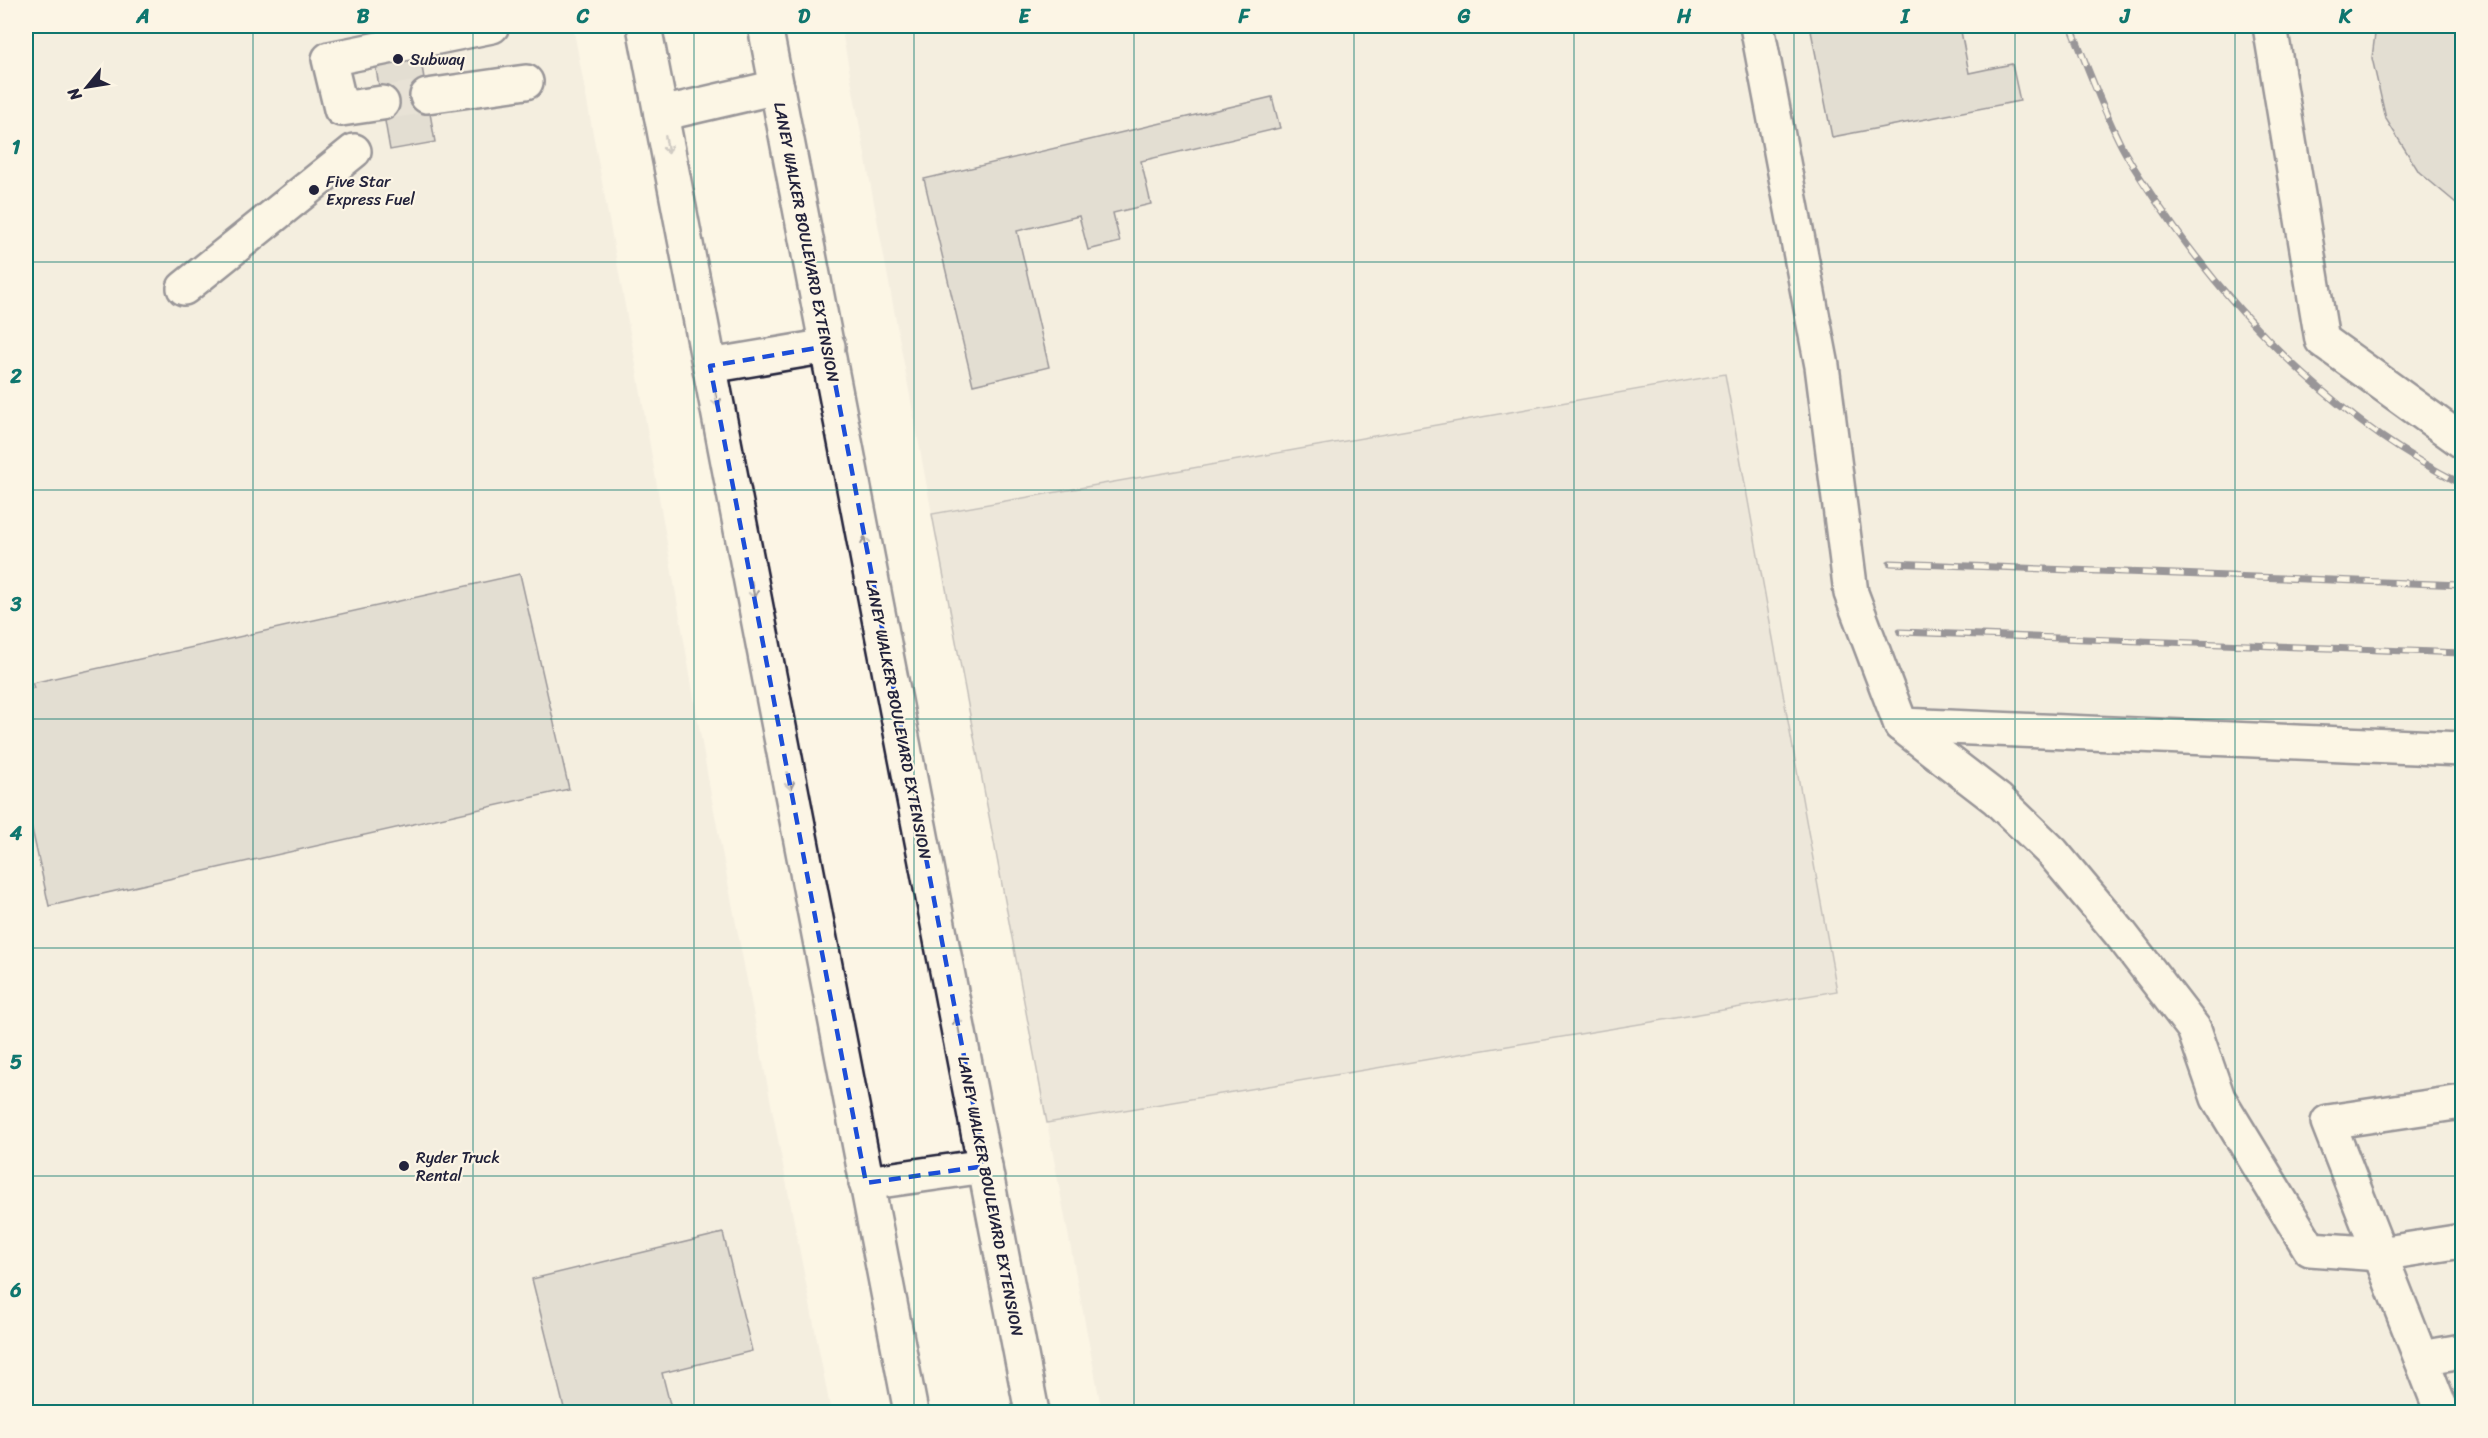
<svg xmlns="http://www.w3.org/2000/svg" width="2488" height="1438" font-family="Sriracha,sans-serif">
<rect width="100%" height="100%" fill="#fcf5e5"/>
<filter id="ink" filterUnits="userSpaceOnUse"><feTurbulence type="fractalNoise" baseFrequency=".0167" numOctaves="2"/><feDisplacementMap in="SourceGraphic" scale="12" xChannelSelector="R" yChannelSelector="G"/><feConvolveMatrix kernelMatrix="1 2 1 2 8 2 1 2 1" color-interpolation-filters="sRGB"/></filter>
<g filter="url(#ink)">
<g fill="#ece5d8">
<polygon points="26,26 573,26 634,354 711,795 831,1412 26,1412"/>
<polygon points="841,26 2462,26 2462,1412 1102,1412 1047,1123 1837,990 1725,375 932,514"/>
</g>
<polygon fill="#dcd6cc" stroke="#7f7c84" stroke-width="1.5" points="1725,374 1837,991 1047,1123 932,514"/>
<g fill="#c6c1bb" stroke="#22223b" stroke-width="1.5">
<polygon points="1810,26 1960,26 1969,73 2012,64 2020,101 1832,137"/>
<polygon points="2376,26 2462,26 2462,208 2419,172 2386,119 2372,58"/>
<polygon points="420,55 435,142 390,150 375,63"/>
<polygon points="1272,97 1280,128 1141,161 1151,204 1113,213 1120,242 1088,250 1079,216 1017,231 1049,367 973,385 924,179"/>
<polygon points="520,574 569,789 49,906 26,802 26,690 34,688 32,683"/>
<polygon points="723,1233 752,1351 662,1373 672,1412 565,1412 532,1279"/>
</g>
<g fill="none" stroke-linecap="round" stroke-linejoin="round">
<polyline stroke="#d0cbc3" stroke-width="33" stroke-dasharray="33 16" stroke-linecap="butt" points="382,103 427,96"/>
<g stroke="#22223b" stroke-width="38">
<g id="minor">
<polyline points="1757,26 1822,366 1851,593 1901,725 2462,749"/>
<polyline points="2270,26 2322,340 2462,441"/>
<polyline points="427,96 526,82"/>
<polyline points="382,103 341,109 329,59 492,26"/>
<polyline points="661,114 777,87"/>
<polyline points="184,288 354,151"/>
<polyline points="1901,725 1997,799 2053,853 2120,933 2194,1029 2218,1098 2310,1249 2380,1254 2462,1241"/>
<polyline points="2421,1358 2462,1351"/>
<polyline points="2442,1412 2328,1122 2462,1102"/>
</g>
</g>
<g stroke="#22223b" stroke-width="38">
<g id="major">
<polyline points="644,26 911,1412"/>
<polyline points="765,26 1032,1412"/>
<polyline points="710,366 828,346"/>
<polyline points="866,1183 985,1166"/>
</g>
</g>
<use href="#minor" stroke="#fcf5e5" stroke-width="33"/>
<use href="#major" stroke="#fcf5e5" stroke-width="33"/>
<g stroke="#22223b" stroke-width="7">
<g id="rail">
<path d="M2071 26C2087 66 2102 108 2122 147 2137 175 2156 201 2174 227 2249 331 2346 427 2462 484"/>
<polyline points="1890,563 2462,585"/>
<polyline points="1900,632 2462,653"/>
</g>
</g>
<use href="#rail" stroke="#fcf5e5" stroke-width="4.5" stroke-dasharray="14" stroke-linecap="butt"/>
</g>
<defs><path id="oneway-shaft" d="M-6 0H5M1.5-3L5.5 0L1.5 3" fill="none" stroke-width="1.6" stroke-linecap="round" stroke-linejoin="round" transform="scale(1.5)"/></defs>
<g stroke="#9a9698">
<use href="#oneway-shaft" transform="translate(667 145) rotate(79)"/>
<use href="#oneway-shaft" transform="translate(716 398) rotate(79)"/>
<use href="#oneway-shaft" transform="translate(866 545) rotate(-101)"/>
<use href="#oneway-shaft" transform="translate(753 590) rotate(79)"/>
<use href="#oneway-shaft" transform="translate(789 781) rotate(79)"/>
<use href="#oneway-shaft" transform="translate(958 1025) rotate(-101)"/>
</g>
</g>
<path d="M0 0H2488V1438H0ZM828 346 985 1166 866 1183 710 366Z" fill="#fcf5e5" fill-opacity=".55" fill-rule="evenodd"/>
<path fill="none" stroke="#1d4ed8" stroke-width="4.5" stroke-dasharray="12 8" stroke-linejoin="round" d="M828 346 985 1166 866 1183 710 366Z"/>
<path fill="none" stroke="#0f766e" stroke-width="1.5" stroke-opacity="0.55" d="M253 26V1412M473 26V1412M694 26V1412M914 26V1412M1134 26V1412M1354 26V1412M1574 26V1412M1794 26V1412M2015 26V1412M2235 26V1412M26 262H2462M26 490H2462M26 719H2462M26 948H2462M26 1176H2462"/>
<g fill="#22223b" stroke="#fcf5e5" stroke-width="2">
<circle cx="398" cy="59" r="6"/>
<circle cx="314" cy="190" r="6"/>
<circle cx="404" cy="1166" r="6"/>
</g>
<g text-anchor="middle" stroke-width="4.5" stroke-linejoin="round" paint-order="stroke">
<g font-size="16" fill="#22223b" stroke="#fcf5e5" text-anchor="start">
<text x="410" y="65">Subway</text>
<text x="326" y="187">Five Star<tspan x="326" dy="18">Express Fuel</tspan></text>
<text x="416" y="1163">Ryder Truck<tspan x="416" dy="18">Rental</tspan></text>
</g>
<g font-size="16" fill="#22223b" stroke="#fcf5e5">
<text transform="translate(807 242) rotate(79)" y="6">LANEY WALKER BOULEVARD EXTENSION</text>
<text transform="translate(899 719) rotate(79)" y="6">LANEY WALKER BOULEVARD EXTENSION</text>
<text transform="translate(991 1196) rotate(79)" y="6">LANEY WALKER BOULEVARD EXTENSION</text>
</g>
</g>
<rect width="2488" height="1438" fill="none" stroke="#fcf5e5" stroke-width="66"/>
<g transform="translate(87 87) rotate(240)" stroke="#fcf5e5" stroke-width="4.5" paint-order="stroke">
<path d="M0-4.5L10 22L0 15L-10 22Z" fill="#22223b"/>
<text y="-9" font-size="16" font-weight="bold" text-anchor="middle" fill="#22223b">N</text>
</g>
<rect x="33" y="33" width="2422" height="1372" fill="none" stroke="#0f766e" stroke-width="2"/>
<g font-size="20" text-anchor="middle" font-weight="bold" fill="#0f766e">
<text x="143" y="23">A</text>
<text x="363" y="23">B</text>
<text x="583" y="23">C</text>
<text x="804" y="23">D</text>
<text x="1024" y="23">E</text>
<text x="1244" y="23">F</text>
<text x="1464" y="23">G</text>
<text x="1684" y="23">H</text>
<text x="1905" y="23">I</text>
<text x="2125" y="23">J</text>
<text x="2345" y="23">K</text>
<text x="16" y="154">1</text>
<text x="16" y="383">2</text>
<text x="16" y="611">3</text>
<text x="16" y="840">4</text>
<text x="16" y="1069">5</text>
<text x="16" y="1297">6</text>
</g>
</svg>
